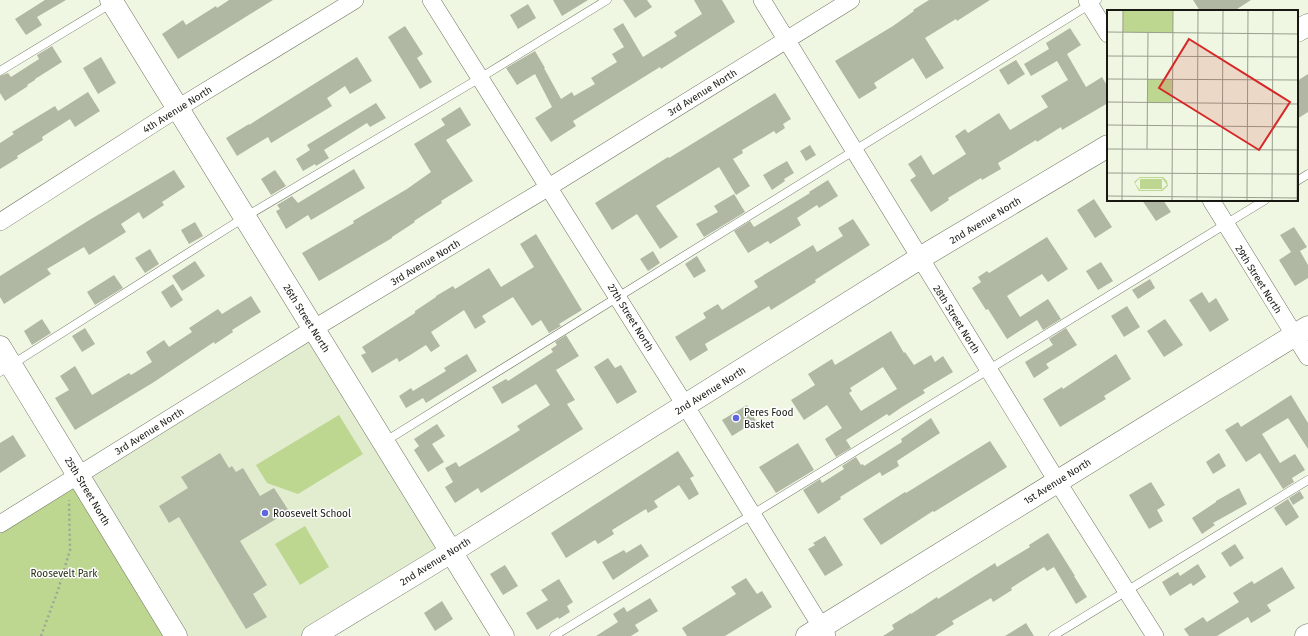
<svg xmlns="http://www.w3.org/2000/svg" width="1308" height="636" font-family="'Fira Sans',sans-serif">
<rect width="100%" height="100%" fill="#eff7e2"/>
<polygon fill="#e2edd0" points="313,329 451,552 313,636 176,636 79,475"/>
<g fill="#bdd690">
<polygon points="339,415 363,454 298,494 267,483 256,465"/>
<polygon points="79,475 176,636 0,636 0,524"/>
<polygon points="305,526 329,567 300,585 275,544"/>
</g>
<g fill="#b0b8a4" fill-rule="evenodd">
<polygon points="45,0 66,0 37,17 42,25 26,35 15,19"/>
<polygon points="229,0 273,0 178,59 162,34 183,20 186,25 216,6 217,8"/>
<polygon points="553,0 588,0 562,16"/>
<polygon points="623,0 647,0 652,7 635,18"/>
<polygon points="694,0 722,0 735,22 661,69 660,67 573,121 576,126 551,142 535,118 552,107 535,74 517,85 506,68 535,51 545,68 544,68 561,99 572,92 574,96 595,84 591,78 617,62 612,54 624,47 613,29 623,23 643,57 677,36 674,32 702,14"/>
<polygon points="929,0 990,0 957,21 956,19 925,38 944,68 926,79 913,58 874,83 877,88 859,99 835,61 893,26 914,11 913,10"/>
<polygon points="1193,0 1251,0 1234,11 1200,11"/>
<polygon points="528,4 536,18 518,29 510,15"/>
<polygon points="405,26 423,54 417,58 432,82 420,89 388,37"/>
<polygon points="1070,28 1081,45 1067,54 1086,87 1102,77 1108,87 1108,103 1062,130 1061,127 1037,142 1036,140 998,163 1001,169 982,180 981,178 948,198 949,200 931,212 910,180 916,176 908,164 921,155 933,175 966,154 955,136 965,129 968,133 999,113 1010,130 1048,107 1041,96 1068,80 1057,61 1031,76 1024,64 1049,49 1046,43"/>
<polygon points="52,46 62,62 35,79 35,80 27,85 28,86 5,101 0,93 0,76 8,73 11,77 39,59 37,55"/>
<polygon points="101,57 116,83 98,94 83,68"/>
<polygon points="357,57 372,81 350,94 345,86 327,98 332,106 271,143 268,137 237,156 226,138 249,124 249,125"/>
<polygon points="1016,60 1025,74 1008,85 999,70"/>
<polygon points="1308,74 1308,112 1297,119 1297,81"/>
<polygon points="88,92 100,111 75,127 70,119 42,137 43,140 17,156 18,158 0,169 0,143 14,134 12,132 55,106 58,111"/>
<polygon points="775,93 791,119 783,124 785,128 776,134 774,131 742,150 743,153 733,159 750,186 736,195 719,167 656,206 678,237 660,249 637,214 612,230 595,203 668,157 669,158"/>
<polygon points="376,103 386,118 370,127 367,123 324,150 329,158 316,166 315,164 303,171 296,159 310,150 307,145"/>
<polygon points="460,107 471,125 446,140 473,181 441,201 442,203 414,221 415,222 392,237 392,238 319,281 302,253 354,223 353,221 407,189 431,172 414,144 445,125 441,119"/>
<polygon points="810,145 816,155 806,161 800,151"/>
<polygon points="787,161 794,173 784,179 785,181 772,190 763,175"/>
<polygon points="354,169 365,188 311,220 308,215 286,229 276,211 280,209 277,205 292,196 298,203"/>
<polygon points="174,170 185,187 162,202 164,205 143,219 139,212 121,224 126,232 89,255 84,247 47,269 51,274 4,304 0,297 0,276 91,219"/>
<polygon points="275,170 286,186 271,195 261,179"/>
<polygon points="828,180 838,196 819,208 817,205 797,218 801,225 770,244 768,241 748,253 734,231 750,221 754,227 810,193 809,192"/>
<polygon points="734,194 745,212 704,237 696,224 718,212 714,206"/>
<polygon points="1094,199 1112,227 1095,238 1077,210"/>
<polygon points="1142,200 1163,200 1171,212 1156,221"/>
<polygon points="853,219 870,245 815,280 816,282 771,310 769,306 705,344 708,350 690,361 675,337 706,318 703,313 718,304 722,310 758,287 754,281 813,245 817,252 843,236 838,228"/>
<polygon points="195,222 203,236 189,244 181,230"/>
<polygon points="1294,227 1307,247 1300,251 1308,265 1308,278 1295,286 1279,260 1291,252 1280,235"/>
<polygon points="536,234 582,310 559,324 561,326 549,333 541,320 532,326 513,297 482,316 486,322 475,329 464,310 431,332 440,346 431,352 426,345 399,362 397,358 372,373 361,355 366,353 362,347 415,313 415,311 436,297 436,296 453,286 455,289 489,268 501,287 534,267 520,244"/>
<polygon points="1047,237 1068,269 1048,282 1042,274 1007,296 1020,317 1048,299 1061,319 1043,330 1037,320 1007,339 988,309 986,310 972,288 981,282 978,277 987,271 989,273"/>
<polygon points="150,249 159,264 145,273 135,258"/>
<polygon points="653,251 660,263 648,271 640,259"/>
<polygon points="697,256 706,271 694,278 685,264"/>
<polygon points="195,261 205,276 182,291 172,276"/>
<polygon points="1101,262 1113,281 1098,290 1086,271"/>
<polygon points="114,275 123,288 95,305 87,292"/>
<polygon points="1150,279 1155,288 1138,299 1132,290"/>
<polygon points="173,284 183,300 171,308 161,292"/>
<polygon points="1202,292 1209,303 1216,298 1229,320 1210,332 1189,300"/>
<polygon points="251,296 261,312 232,330 233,332 215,344 214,342 154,382 75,430 55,398 69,390 60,376 75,366 92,395 129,373 131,375 152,362 146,352 164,340 169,347 192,332 189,328 218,309 222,314"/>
<polygon points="1127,306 1140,327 1124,337 1111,316"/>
<polygon points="42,319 51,333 32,345 24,331"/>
<polygon points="1165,319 1183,345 1164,357 1147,331"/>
<polygon points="85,328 95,344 82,352 72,336"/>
<polygon points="1066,328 1077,345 1046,364 1049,368 1034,378 1025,362 1053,345 1049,339"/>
<path d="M891 331 904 353 905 352 914 365 931 355 935 362 943 356 953 372 923 390 925 393 902 407 889 416 887 414 846 440 851 448 836 457 825 439 842 428 827 405 804 420 791 400 815 385 808 374 832 359 835 365ZM883 367 897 389 861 411 849 393 852 391 850 388Z"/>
<polygon points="566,335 579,356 556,370 575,400 567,404 583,429 481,493 478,488 455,503 445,487 453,482 445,468 456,462 459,467 481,454 520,430 517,426 550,405 536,384 502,404 492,387 506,379 508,381 553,352 551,349 557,345 555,342"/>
<polygon points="467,354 477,371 426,403 423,398 406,408 399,396 411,388 413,391 446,371 444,368"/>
<polygon points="1116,354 1131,379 1104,396 1106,399 1060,427 1043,399 1062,387 1063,389"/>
<polygon points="608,358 615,368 621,365 637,392 617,404 594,367"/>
<polygon points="1291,395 1308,423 1308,449 1288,418 1262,434 1280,463 1295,454 1305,470 1292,478 1294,482 1283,489 1260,453 1246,462 1225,430 1238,422 1241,427"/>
<polygon points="747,405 756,421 732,436 722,420"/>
<polygon points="931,418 940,433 897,461 899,466 882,476 880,472 840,497 841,499 818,514 803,490 820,479 822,483 844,469 842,466 856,457 861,465 863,464 864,466 902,442 901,439"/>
<polygon points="437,424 445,436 432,444 444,462 428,472 414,450 419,446 414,439"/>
<polygon points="13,435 26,456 0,473 0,443"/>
<polygon points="990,441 1007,467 934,512 933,511 881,545 863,519 905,492 906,493"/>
<polygon points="798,443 814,470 776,493 759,467"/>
<polygon points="678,451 694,476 690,478 699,494 689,500 679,485 654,501 658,507 648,513 646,509 612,530 614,534 598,544 595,540 566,558 551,533"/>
<polygon points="220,453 229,468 232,466 236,472 243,468 260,496 274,488 289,511 240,541 267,585 253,594 267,617 246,629 179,517 169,523 159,506 188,488 181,477"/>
<polygon points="1219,453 1226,466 1213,474 1206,462"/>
<polygon points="1151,482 1165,505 1157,510 1163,521 1149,529 1129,495"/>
<polygon points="1239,488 1247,504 1213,523 1215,525 1202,534 1192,518 1216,502 1216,501"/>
<polygon points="1300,491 1304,498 1293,505 1289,498"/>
<polygon points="1288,499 1299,517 1286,526 1274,508"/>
<polygon points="1048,533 1075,576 1074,576 1087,597 1076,604 1054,567 1047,571 1044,567 1011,588 1012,590 993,602 991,598 952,621 954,624 935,636 883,636 894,629 892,625 911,613 911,614 937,597 938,599 995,563 997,567 1030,547 1029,545"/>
<polygon points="825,536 843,565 825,576 808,549 815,545 813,543"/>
<polygon points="641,544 649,556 613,580 602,562 624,550 626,553"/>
<polygon points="1235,544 1244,558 1230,567 1221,553"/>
<polygon points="1198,564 1206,577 1193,586 1191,583 1170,596 1162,582 1178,572 1180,576"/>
<polygon points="505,565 518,586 503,595 490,574"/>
<polygon points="1282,567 1295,588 1267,605 1271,611 1251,623 1248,617 1217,636 1189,636 1184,629 1203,617 1207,622 1239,602 1233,593 1252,581 1254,584"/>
<polygon points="746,578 757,594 762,591 772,607 725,636 687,636 682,628 736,594 731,587"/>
<polygon points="559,579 573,602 567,606 570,612 559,619 558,617 537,630 526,613 548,600 541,590"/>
<polygon points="650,598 658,611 635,625 639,631 631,636 596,636 618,622 613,614 624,607 627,612"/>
<polygon points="442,601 453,619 435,631 424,613"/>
<polygon points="1026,623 1034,636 1005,636"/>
</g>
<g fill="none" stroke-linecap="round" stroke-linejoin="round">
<g stroke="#6e7562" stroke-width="9">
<g id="lane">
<polyline points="0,71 112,3"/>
<polyline points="1297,181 1308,174"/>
<polyline points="0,372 245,217 480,78 607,0"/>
<polyline points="384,442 1097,0"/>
<polyline points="554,636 1265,200"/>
<polyline points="1053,636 1308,480"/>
</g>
</g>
<g stroke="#6e7562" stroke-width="18">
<g id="street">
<polyline points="431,0 685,405 827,636"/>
<polyline points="762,0 1057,481 1155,636"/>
<polyline points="1087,0 1108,34"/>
<polyline points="1211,200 1308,357"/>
<polyline points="0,222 178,108 355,0"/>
<polyline points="0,524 313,329 549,187 851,0"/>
</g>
</g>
<g stroke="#6e7562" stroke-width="23">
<g id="secondary">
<polyline points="111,0 503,636"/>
<polyline points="1297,31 1308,25"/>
<polyline points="0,347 176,636"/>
<polyline points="313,636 451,552 920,258 1108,146"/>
<polyline points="807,636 1308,327"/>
<polyline points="1306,636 1308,635"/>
</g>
</g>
<polyline stroke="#a0a696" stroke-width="2.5" stroke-dasharray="2 3" stroke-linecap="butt" points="41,636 58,590 70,550 69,500"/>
<use href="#lane" stroke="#fff" stroke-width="8"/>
<use href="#street" stroke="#fff" stroke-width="17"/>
<use href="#secondary" stroke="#fff" stroke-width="22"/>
</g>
<g fill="#5d66de" stroke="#fff" stroke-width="1.5">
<circle cx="736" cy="418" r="4"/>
<circle cx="265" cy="513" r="4"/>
</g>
<g text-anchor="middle" stroke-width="3" stroke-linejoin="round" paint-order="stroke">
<g font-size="10" fill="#171912" stroke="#fff">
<text transform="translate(702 92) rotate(-32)" y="4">3rd Avenue North</text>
<text transform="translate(177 109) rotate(-32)" y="4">4th Avenue North</text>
<text transform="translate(985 220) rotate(-31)" y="4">2nd Avenue North</text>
<text transform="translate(425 262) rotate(-31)" y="4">3rd Avenue North</text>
<text transform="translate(1259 279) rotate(58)" y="4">29th Street North</text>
<text transform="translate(631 317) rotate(58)" y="4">27th Street North</text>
<text transform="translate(307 318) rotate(58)" y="4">26th Street North</text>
<text transform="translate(957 319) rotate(58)" y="4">28th Street North</text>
<text transform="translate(710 390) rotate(-32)" y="4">2nd Avenue North</text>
<text transform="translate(149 431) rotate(-32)" y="4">3rd Avenue North</text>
<text transform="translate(1057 481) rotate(-32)" y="4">1st Avenue North</text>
<text transform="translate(88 491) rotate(59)" y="4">25th Street North</text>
<text transform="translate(435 561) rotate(-32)" y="4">2nd Avenue North</text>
</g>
<g font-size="10" fill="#171912" stroke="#fff" text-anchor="start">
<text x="744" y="416">Peres Food<tspan x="744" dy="12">Basket</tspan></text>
<text x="273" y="517">Roosevelt School</text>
</g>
<g font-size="10" fill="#242e0f" stroke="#fff">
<text x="64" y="577">Roosevelt Park</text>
</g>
</g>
<g transform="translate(1107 10)">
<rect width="191" height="191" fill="#eff7e2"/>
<path d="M16 0H66V23L16 22ZM41 69H66L65 93H40ZM33 167H56L60 171 61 176 55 181H32L27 172ZM33 168H55L60 175 54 180H33L28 173ZM33 169H55V179H33Z" fill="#bdd690" fill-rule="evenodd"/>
<path fill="none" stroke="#999e8f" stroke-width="1" d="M160 0H191M0 22 191 24M0 46 191 47M0 69 191 70M0 92 191 94M0 115 191 117M0 139 191 140M40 139 41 23M0 163 191 164M0 186 191 188M15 191 16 0M65 191 66 0M90 191 91 0M115 191 116 0M140 191 141 0M165 191 166 0M190 191 191 1"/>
<path fill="#d62828" fill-opacity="0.15" stroke="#d62828" stroke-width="2" d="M82 29 183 92 152 140 52 78Z"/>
<rect width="191" height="191" fill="none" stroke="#171912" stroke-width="2"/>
</g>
</svg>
